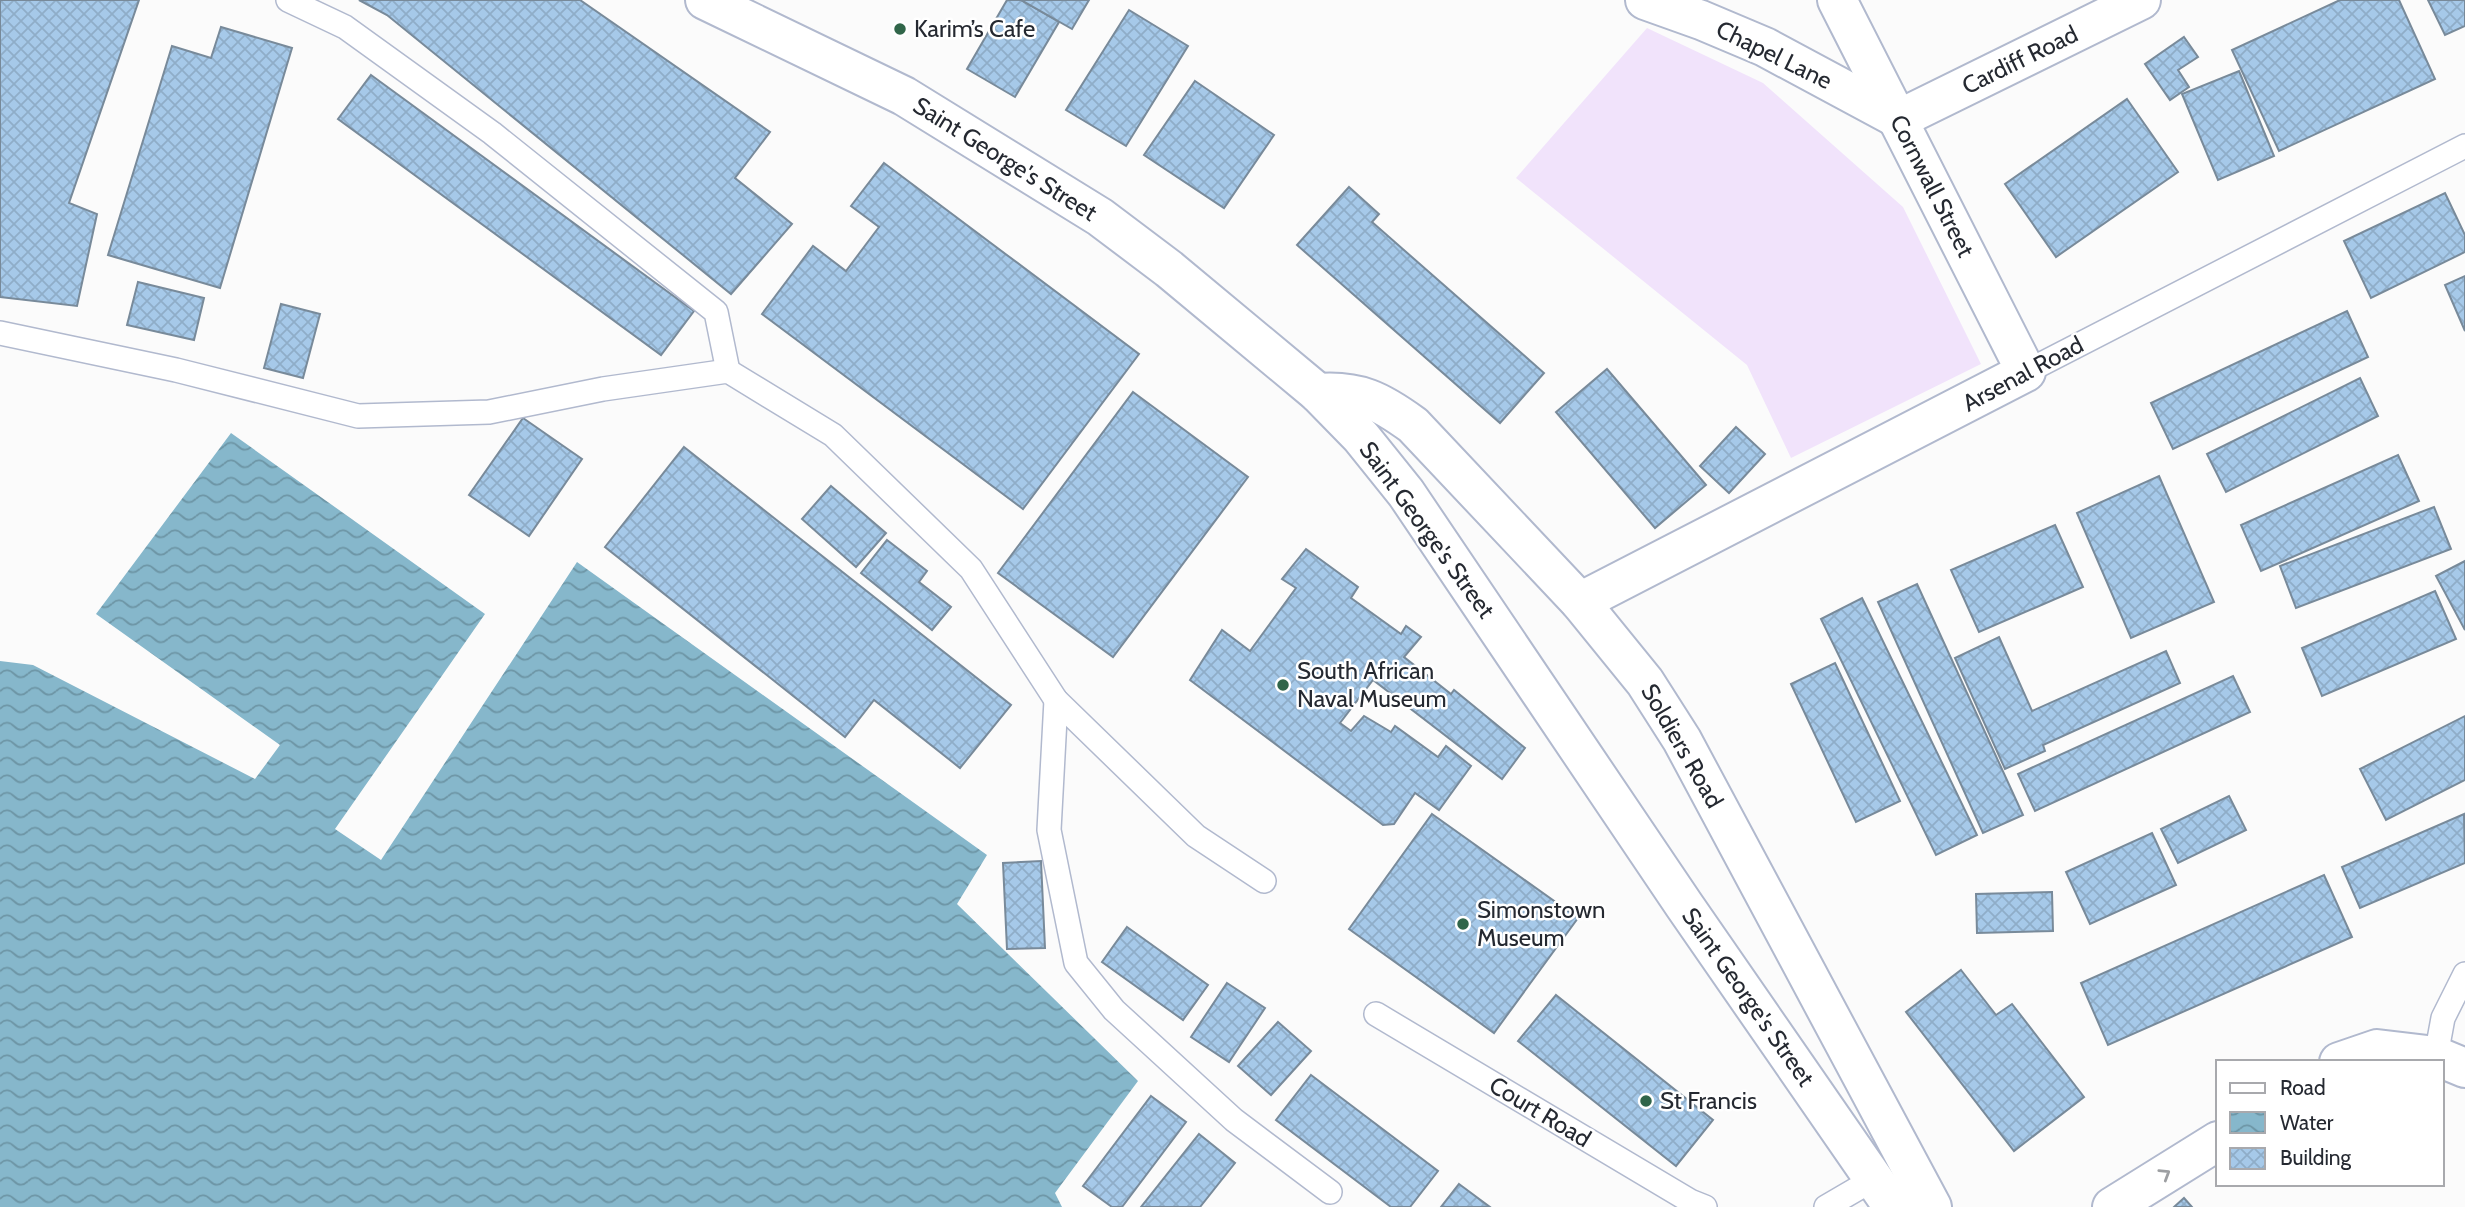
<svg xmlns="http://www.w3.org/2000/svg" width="2465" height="1207" font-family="Cabin,sans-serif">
<defs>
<pattern id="water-waves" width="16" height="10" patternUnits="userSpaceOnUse" patternTransform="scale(1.75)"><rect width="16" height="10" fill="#86b7cb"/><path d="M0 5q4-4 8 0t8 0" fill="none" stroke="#6d95a5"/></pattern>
<pattern id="building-cross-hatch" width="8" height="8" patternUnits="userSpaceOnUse" patternTransform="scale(1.75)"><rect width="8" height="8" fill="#a6c9e9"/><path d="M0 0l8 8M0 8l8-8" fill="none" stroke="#8fadc8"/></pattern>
</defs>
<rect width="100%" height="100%" fill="#fbfbfb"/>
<polygon fill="#f1e3fb" points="1647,28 1763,83 1903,207 1981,364 1791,458 1747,365 1516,178"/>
<polygon fill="url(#water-waves)" points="231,433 485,614 335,829 381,860 577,562 987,855 957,904 1138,1081 1055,1193 1062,1207 0,1207 0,661 33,665 255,779 280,745 96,614"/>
<g fill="url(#building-cross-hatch)" stroke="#788a9a" stroke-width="2">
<polygon points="0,0 139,0 69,203 97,214 77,306 0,297"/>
<polygon points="359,0 580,0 770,132 735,178 792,224 731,294 387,15"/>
<polygon points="1007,0 1021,0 1059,22 1015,97 967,69"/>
<polygon points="1021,0 1089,0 1072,29"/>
<polygon points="2340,0 2399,0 2435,79 2279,151 2232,50"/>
<polygon points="2428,0 2465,0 2465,26 2445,35"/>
<polygon points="1129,10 1188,46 1126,146 1066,110"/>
<polygon points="221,27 292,48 220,288 108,255 172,46 211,58"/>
<polygon points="2184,37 2198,57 2178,70 2189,87 2170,100 2145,64"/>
<polygon points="2239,71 2274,156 2218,180 2182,94"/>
<polygon points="371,75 694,311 661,355 338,119"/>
<polygon points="1195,81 1274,135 1224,208 1144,155"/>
<polygon points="2127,99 2178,172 2056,257 2005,184"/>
<polygon points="884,163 1139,354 1023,509 762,314 813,246 846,271 879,227 851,206"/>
<polygon points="1349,187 1379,214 1372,222 1544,373 1500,423 1297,245"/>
<polygon points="2445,193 2465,235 2465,252 2371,298 2344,241"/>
<polygon points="2465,276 2465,331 2445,285"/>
<polygon points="138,282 204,298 194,340 127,325"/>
<polygon points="281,304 320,314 303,378 264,368"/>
<polygon points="2347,311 2368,357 2173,449 2151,403"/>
<polygon points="1607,369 1706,485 1655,528 1556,412"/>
<polygon points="2360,378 2378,416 2226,492 2207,454"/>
<polygon points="1133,392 1248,477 1113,657 998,573"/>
<polygon points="523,418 582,459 529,536 469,495"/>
<polygon points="1736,427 1765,454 1729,493 1700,466"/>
<polygon points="684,447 1011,705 960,768 874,700 845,737 605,547"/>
<polygon points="2398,455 2419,501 2261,571 2241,525"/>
<polygon points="2159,476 2214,602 2131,638 2077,513"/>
<polygon points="831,486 886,533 856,567 802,519"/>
<polygon points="2434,507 2451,549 2296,608 2280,566"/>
<polygon points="2055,525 2083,587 1979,632 1951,570"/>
<polygon points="887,540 927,571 919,582 951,607 932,630 861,573"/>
<polygon points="1306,549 1358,587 1351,598 1401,634 1406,626 1421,637 1404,657 1451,694 1454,690 1525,748 1502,779 1373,680 1340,723 1351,731 1364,716 1391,732 1395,726 1438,757 1446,746 1471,766 1439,810 1415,793 1394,824 1383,825 1190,680 1222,630 1250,651 1296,588 1282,579"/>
<polygon points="2465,561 2465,630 2436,576"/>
<polygon points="1917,584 2023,815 1983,833 1878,602"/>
<polygon points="2435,591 2456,639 2322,696 2302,648"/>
<polygon points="1862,598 1977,835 1936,855 1821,619"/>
<polygon points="1999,637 2032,711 2166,651 2180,683 2043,745 2045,751 2005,769 1955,658"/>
<polygon points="1835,663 1900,801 1856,822 1791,684"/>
<polygon points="2233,676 2250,712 2035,811 2018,774"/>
<polygon points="2465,716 2465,780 2386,820 2360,769"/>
<polygon points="2229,796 2246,830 2178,863 2161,829"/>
<polygon points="1432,814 1578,918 1494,1033 1349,929"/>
<polygon points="2464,814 2465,863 2360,908 2342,867"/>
<polygon points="2152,833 2176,885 2090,924 2066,872"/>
<polygon points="1041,861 1045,948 1007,949 1003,863"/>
<polygon points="2324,875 2352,937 2108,1045 2081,983"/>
<polygon points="2052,892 2053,931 1977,933 1976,894"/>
<polygon points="1127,927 1208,985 1183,1020 1102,962"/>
<polygon points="1961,970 1996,1015 2012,1004 2084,1097 2014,1151 1906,1012"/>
<polygon points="1227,983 1265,1008 1229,1062 1191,1037"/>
<polygon points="1556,995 1713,1120 1676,1166 1518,1041"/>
<polygon points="1278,1022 1311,1051 1271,1095 1238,1066"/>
<polygon points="1311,1075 1438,1171 1410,1207 1391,1207 1276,1120"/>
<polygon points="1151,1096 1186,1122 1122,1207 1112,1207 1083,1186"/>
<polygon points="1199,1134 1235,1163 1200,1207 1141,1207"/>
<polygon points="1459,1184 1490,1207 1441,1207"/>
<polygon points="2184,1198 2192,1207 2174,1207"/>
</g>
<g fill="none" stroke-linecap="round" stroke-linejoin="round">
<g stroke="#b1b9ce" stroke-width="26">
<g id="service">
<polyline points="288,0 345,27 492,133 716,312 728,371"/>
<polyline points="0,333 176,370 358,416 489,412 603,389 728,371 833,435 971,569 1056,700 1196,836 1264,881"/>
<polyline points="2026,372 2465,146"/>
<polyline points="1056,700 1049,830 1076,963 1114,1010 1234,1120 1330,1192"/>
<polyline points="1376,1014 1690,1201 1705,1207"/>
<polyline points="2436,1056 2443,1018 2465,974"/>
<polyline points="1826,1207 1874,1179"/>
</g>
</g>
<g stroke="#b1b9ce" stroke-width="42">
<g id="minor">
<polyline points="1645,0 1701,20 1765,47 1899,119"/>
<polyline points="1899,119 2141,0"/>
<path d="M1318 393C1359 390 1380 401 1413 425L1580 602 1645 682 1682 740 1932 1207"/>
<polyline points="1580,602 2026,372 1837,0"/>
<polyline points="2339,1062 2377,1049 2436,1056 2465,1068"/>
<polyline points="2112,1207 2218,1141"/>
</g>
</g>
<g stroke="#b1b9ce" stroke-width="42">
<polyline id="secondary" points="705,0 904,96 1100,217 1169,269 1318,393 1361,437 1406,493 1684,905 1893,1207"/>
</g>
<use href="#service" stroke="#fff" stroke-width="23"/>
<use href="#minor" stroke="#fff" stroke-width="38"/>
<use href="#secondary" stroke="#fff" stroke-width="38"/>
</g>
<defs><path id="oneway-chevron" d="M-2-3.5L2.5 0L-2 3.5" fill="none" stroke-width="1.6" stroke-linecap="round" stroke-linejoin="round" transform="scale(1.75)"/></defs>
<use stroke="#9d9fa2" href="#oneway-chevron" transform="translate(2165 1174) rotate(-32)"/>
<g fill="#306549" stroke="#fff" stroke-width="2.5">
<circle cx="900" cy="29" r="7"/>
<circle cx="1283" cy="685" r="7"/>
<circle cx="1463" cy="924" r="7"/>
<circle cx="1646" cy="1101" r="7"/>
</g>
<g text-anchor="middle" stroke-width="5" stroke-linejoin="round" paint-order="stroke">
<g font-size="24" fill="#252931" stroke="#fff" text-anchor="start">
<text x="914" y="37">Karim’s Cafe</text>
<text x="1297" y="679">South African<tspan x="1297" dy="28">Naval Museum</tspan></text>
<text x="1477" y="918">Simonstown<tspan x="1477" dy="28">Museum</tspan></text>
<text x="1660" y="1109">St Francis</text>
</g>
<g font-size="24" fill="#252931" stroke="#fff">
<text transform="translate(1774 55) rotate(26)" y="8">Chapel Lane</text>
<text transform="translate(2020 60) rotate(-26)" y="8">Cardiff Road</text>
<text transform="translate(1005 159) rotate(32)" y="8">Saint George's Street</text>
<text transform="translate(1932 186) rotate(63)" y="8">Cornwall Street</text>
<text transform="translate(2023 374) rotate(-28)" y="8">Arsenal Road</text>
<text transform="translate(1427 530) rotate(54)" y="8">Saint George's Street</text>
<text transform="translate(1682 746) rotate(60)" y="8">Soldiers Road</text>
<text transform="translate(1748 997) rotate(55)" y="8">Saint George's Street</text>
<text transform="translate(1540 1112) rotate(31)" y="8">Court Road</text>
</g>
</g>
<rect x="2216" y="1060" width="228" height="126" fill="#ffffff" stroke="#a8a9ad" stroke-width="2"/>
<rect x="2230" y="1083" width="35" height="10" fill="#ffffff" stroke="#a8a9ad" stroke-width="2"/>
<text x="2280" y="1095" font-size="21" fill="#252931">Road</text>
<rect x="2230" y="1112" width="35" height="21" fill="url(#water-waves)" stroke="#a8a9ad" stroke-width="2"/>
<text x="2280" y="1130" font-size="21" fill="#252931">Water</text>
<rect x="2230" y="1148" width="35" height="21" fill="url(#building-cross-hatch)" stroke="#a8a9ad" stroke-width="2"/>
<text x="2280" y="1165" font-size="21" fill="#252931">Building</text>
</svg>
